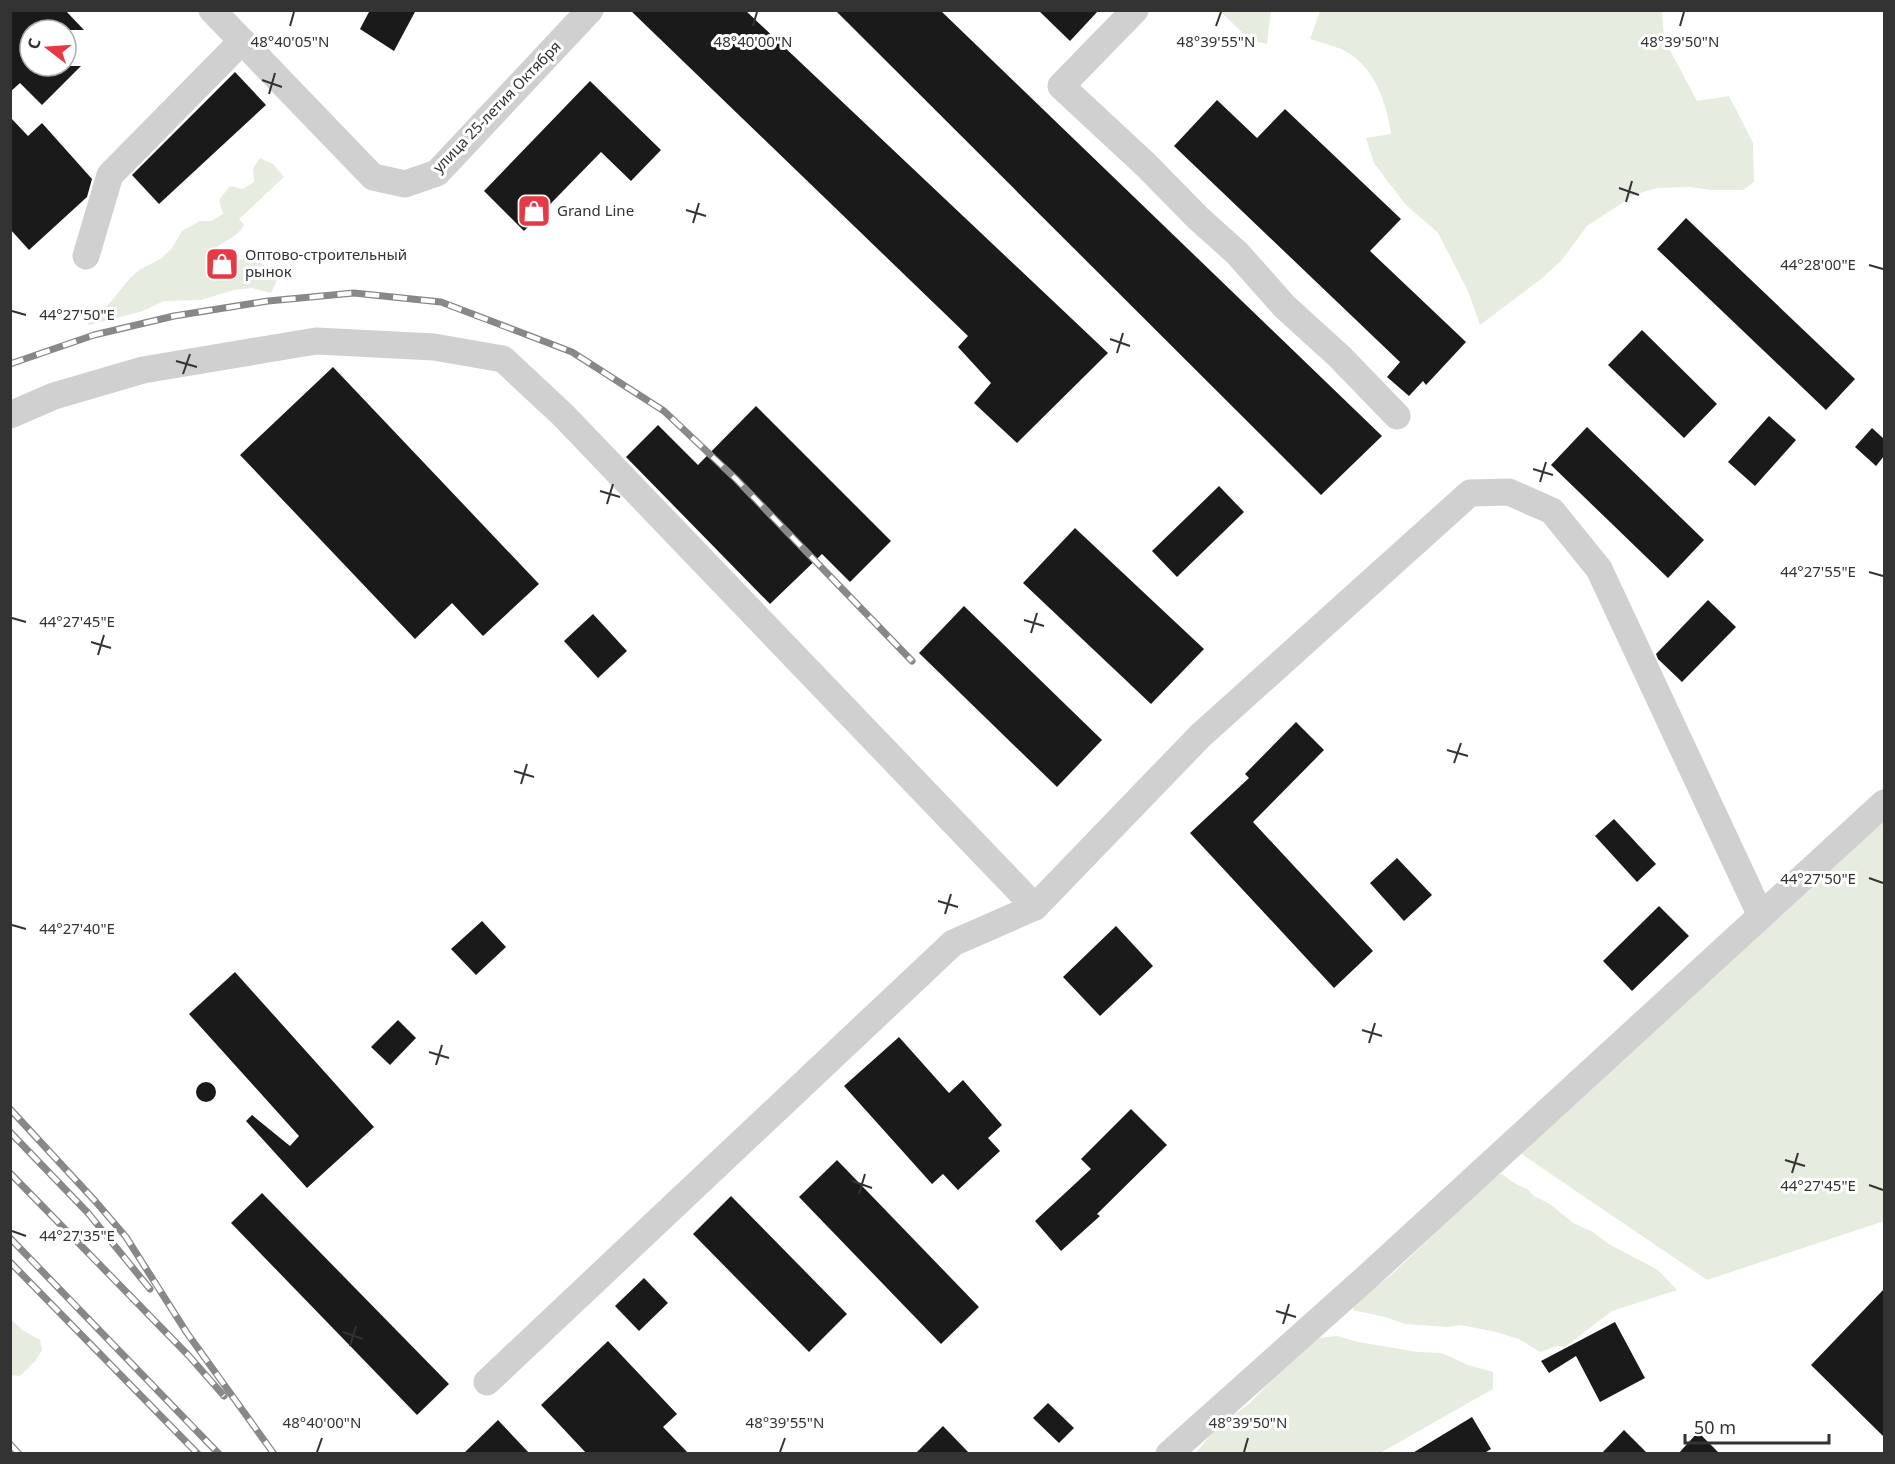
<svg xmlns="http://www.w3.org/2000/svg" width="1895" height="1464" font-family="'Noto Sans',sans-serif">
<rect width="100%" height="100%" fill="#fff"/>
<g fill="#e6ecdf">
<polygon points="1220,11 1271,11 1267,44 1250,40"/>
<path d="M1320 11H1662L1664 39 1697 101 1729 96 1753 143 1754 182 1743 190H1712L1689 187 1657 188 1636 194 1587 226 1561 261 1541 279 1480 325 1468 291 1438 233 1405 204 1374 163 1366 138 1391 134C1387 102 1373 63 1341 49 1331 45 1320 42 1310 39Z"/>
<path d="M260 158 273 164 284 177 239 219 244 225C232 246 209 239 207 270L215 275 229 263 251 256 264 265 277 280 271 293 252 288 234 290 201 300 164 301 143 311 89 325 83 319 110 303 130 278 139 270 162 258 172 248 182 231 200 221H211L223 214 219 200 230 186 243 189 254 182 253 168Z"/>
<polygon points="1884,813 1884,1221 1707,1280 1520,1153"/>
<path d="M1502 1174 1514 1183 1527 1189 1534 1196 1550 1204 1573 1223 1593 1232 1607 1243 1658 1270 1677 1290 1612 1311 1565 1347 1557 1346 1540 1352 1519 1339 1496 1332 1461 1325 1448 1327 1405 1324 1385 1317 1353 1310C1356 1296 1375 1289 1386 1279 1422 1248 1455 1212 1488 1178Z"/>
<polygon points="10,1318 22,1330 40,1340 42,1350 36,1360 20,1376 11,1375"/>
<polygon points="1337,1336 1358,1342 1418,1352 1442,1353 1468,1365 1493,1372 1493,1389 1380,1453 1195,1454 1218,1426 1249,1404 1279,1372 1319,1338"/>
</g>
<g fill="#1a1a1a">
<polygon points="10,10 65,10 84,30 30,30 30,66 81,66 42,105 20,83 10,92"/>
<polygon points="370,10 416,10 394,51 360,29"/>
<polygon points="630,10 745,10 1108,353 1017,443 974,403 991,383 958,347 968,336"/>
<polygon points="835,10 940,10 1382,436 1321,495"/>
<polygon points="1038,10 1099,10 1070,41"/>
<polygon points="235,72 266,105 159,204 132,175"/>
<polygon points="590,81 661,150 631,181 601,152 524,231 484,191"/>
<polygon points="1217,100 1257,138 1285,109 1401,219 1370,251 1466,342 1426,385 1423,381 1409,396 1387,377 1400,362 1174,146"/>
<polygon points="10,117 28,136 42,123 92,179 87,197 29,250 10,229"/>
<polygon points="1686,218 1855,379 1826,410 1657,249"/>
<polygon points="1642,330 1717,404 1684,438 1608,365"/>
<polygon points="333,367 539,584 483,636 452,603 415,639 240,455"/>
<polygon points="756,406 891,541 850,582 822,554 770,604 626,457 658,425 698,465"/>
<polygon points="1769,416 1796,440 1755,486 1728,462"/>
<polygon points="1587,427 1704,540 1668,578 1551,465"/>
<polygon points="1872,428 1884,439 1884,456 1876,466 1855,447"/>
<polygon points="1219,486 1244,512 1177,577 1152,551"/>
<polygon points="1075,528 1204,649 1151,704 1023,583"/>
<polygon points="1708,600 1736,627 1682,682 1658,659 1656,654"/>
<polygon points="964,606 1102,740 1057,787 919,653"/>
<polygon points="593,614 627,651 598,678 564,641"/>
<polygon points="1296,722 1324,750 1253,822 1373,951 1334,988 1190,833 1249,778 1245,774"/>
<polygon points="1614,819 1656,864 1637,882 1595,836"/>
<polygon points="1397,858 1432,895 1404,921 1370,883"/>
<polygon points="1659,906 1689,936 1632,991 1603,961"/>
<polygon points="482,921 506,947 476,975 451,949"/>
<polygon points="1116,926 1153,966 1100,1016 1063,977"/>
<polygon points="235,972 374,1127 307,1188 246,1121 252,1115 290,1146 299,1136 189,1014"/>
<polygon points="398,1020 416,1038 390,1065 371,1047"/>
<polygon points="899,1037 949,1093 963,1080 1002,1125 988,1138 1000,1151 958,1190 943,1174 932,1184 844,1086"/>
<circle cx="206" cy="1092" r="10"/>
<polygon points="1131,1109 1167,1145 1097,1214 1100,1216 1061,1251 1035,1221 1091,1169 1081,1159"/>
<polygon points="837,1160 979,1307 941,1344 799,1197"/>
<polygon points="262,1193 449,1384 417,1415 231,1223"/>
<polygon points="731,1196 847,1314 809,1352 693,1234"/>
<polygon points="644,1278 668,1303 639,1331 615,1306"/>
<polygon points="1884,1289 1884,1437 1811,1365"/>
<polygon points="1615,1322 1645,1378 1600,1402 1576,1356 1549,1373 1541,1361"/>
<polygon points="608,1341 677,1414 663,1427 689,1454 587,1454 541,1405"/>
<polygon points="1048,1403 1074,1428 1059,1443 1033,1418"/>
<polygon points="1472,1417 1491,1449 1483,1454 1411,1454"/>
<polygon points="498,1420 530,1454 463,1454"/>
<polygon points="943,1426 970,1454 915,1454"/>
<polygon points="1624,1430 1648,1454 1601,1454"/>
<polygon points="1698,1432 1720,1454 1678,1454"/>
</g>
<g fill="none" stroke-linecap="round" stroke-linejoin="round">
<g stroke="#d0d0d0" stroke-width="27">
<polyline points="212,10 373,177 405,184 437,173 590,10"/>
<polyline points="1135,10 1061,86 1146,165 1198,218 1237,253 1284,306 1340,357 1397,416"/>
<polyline points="86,256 110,175 242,41"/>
<polyline points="10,415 54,396 143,370 316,341 434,347 503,359 563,415 1035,907"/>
<polyline points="487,1382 953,943 1035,907 1200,736 1470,493 1509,492 1552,511 1599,569 1761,916"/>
<polyline points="1169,1454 1366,1278 1884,803"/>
</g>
<g stroke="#888" stroke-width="7">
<g id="rail">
<polyline points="10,364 94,335 174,316 268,301 354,293 441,302 572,352 664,411 736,479 912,661"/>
<polyline points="10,1109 96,1202 126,1237 187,1333 274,1454"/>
<polyline points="10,1132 88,1213 150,1289"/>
<polyline points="10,1173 189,1356 224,1396"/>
<polyline points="10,1238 219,1454"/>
<polyline points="10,1262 198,1454"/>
<polyline points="10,1444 19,1454"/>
</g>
</g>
<use href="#rail" stroke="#fff" stroke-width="4.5" stroke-dasharray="14" stroke-linecap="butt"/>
</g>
<path fill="none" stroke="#333" stroke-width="2" d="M290 26 294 12M753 26 757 12M1216 26 1221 12M1680 26 1684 12M262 80 282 87M269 94 275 73M1619 188 1639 195M1626 202 1632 181M686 210 706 216M693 223 699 203M1869 265 1883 269M12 311 26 315M1110 339 1130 346M1117 353 1123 333M176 361 197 367M183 374 190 354M1533 469 1553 475M1540 482 1546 462M600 491 620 497M607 504 613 484M1869 572 1883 576M12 618 26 622M1024 620 1044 626M1031 633 1037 613M91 642 111 648M98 655 104 635M1447 750 1468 756M1454 763 1461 743M514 771 534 777M521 784 527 764M1869 878 1883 883M938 901 958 907M945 914 951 894M12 925 26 929M1362 1030 1382 1036M1369 1043 1375 1023M429 1052 449 1058M436 1065 442 1045M1785 1160 1805 1166M1792 1173 1798 1153M852 1181 872 1188M1869 1185 1883 1190M859 1194 865 1174M12 1231 26 1236M1276 1311 1296 1317M1283 1324 1289 1304M343 1332 363 1339M350 1346 356 1326M317 1452 322 1438M780 1452 785 1438M1244 1452 1248 1438"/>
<defs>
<g id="shop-square" transform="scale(1.725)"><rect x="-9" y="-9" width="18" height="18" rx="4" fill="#e63946" stroke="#fff"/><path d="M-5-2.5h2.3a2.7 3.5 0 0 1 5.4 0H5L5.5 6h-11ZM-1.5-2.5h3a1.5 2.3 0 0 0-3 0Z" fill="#fff"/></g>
</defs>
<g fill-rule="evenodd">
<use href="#shop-square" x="534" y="211"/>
<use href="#shop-square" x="222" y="264"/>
</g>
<g text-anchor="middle" stroke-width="6" stroke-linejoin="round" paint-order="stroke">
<g font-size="15" fill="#333" stroke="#fff">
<text transform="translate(497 107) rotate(-46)" y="5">улица 25-летия Октября</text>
</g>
<g font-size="15" fill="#333" stroke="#fff" text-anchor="start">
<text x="557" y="216">Grand Line</text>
<text x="245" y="260">Оптово-строительный<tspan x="245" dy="17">рынок</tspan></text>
</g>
</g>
<g font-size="15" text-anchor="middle" fill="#333" stroke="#fff" stroke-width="6" stroke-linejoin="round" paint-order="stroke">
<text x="290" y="47">48°40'05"N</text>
<text x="753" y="47">48°40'00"N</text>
<text x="1216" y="47">48°39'55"N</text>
<text x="1680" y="47">48°39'50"N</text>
<text x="1818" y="270">44°28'00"E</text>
<text x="77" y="320">44°27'50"E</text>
<text x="1818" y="577">44°27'55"E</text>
<text x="77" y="627">44°27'45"E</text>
<text x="1818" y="884">44°27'50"E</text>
<text x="77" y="934">44°27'40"E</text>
<text x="1818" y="1191">44°27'45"E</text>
<text x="77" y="1241">44°27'35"E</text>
<text x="322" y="1428">48°40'00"N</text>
<text x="785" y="1428">48°39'55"N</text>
<text x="1248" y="1428">48°39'50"N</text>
</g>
<rect width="1895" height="1464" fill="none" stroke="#333333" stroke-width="24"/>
<g transform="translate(48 48) rotate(287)"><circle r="28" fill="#ffffff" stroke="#adadad" stroke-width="1.5"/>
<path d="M0-4.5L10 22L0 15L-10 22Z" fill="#e63946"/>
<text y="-9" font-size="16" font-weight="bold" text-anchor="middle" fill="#333333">С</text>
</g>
<path d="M1685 1434v9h144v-9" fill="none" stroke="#333333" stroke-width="3"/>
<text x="1694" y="1434" font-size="18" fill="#333333" stroke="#ffffff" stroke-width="4.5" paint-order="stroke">50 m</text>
</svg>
